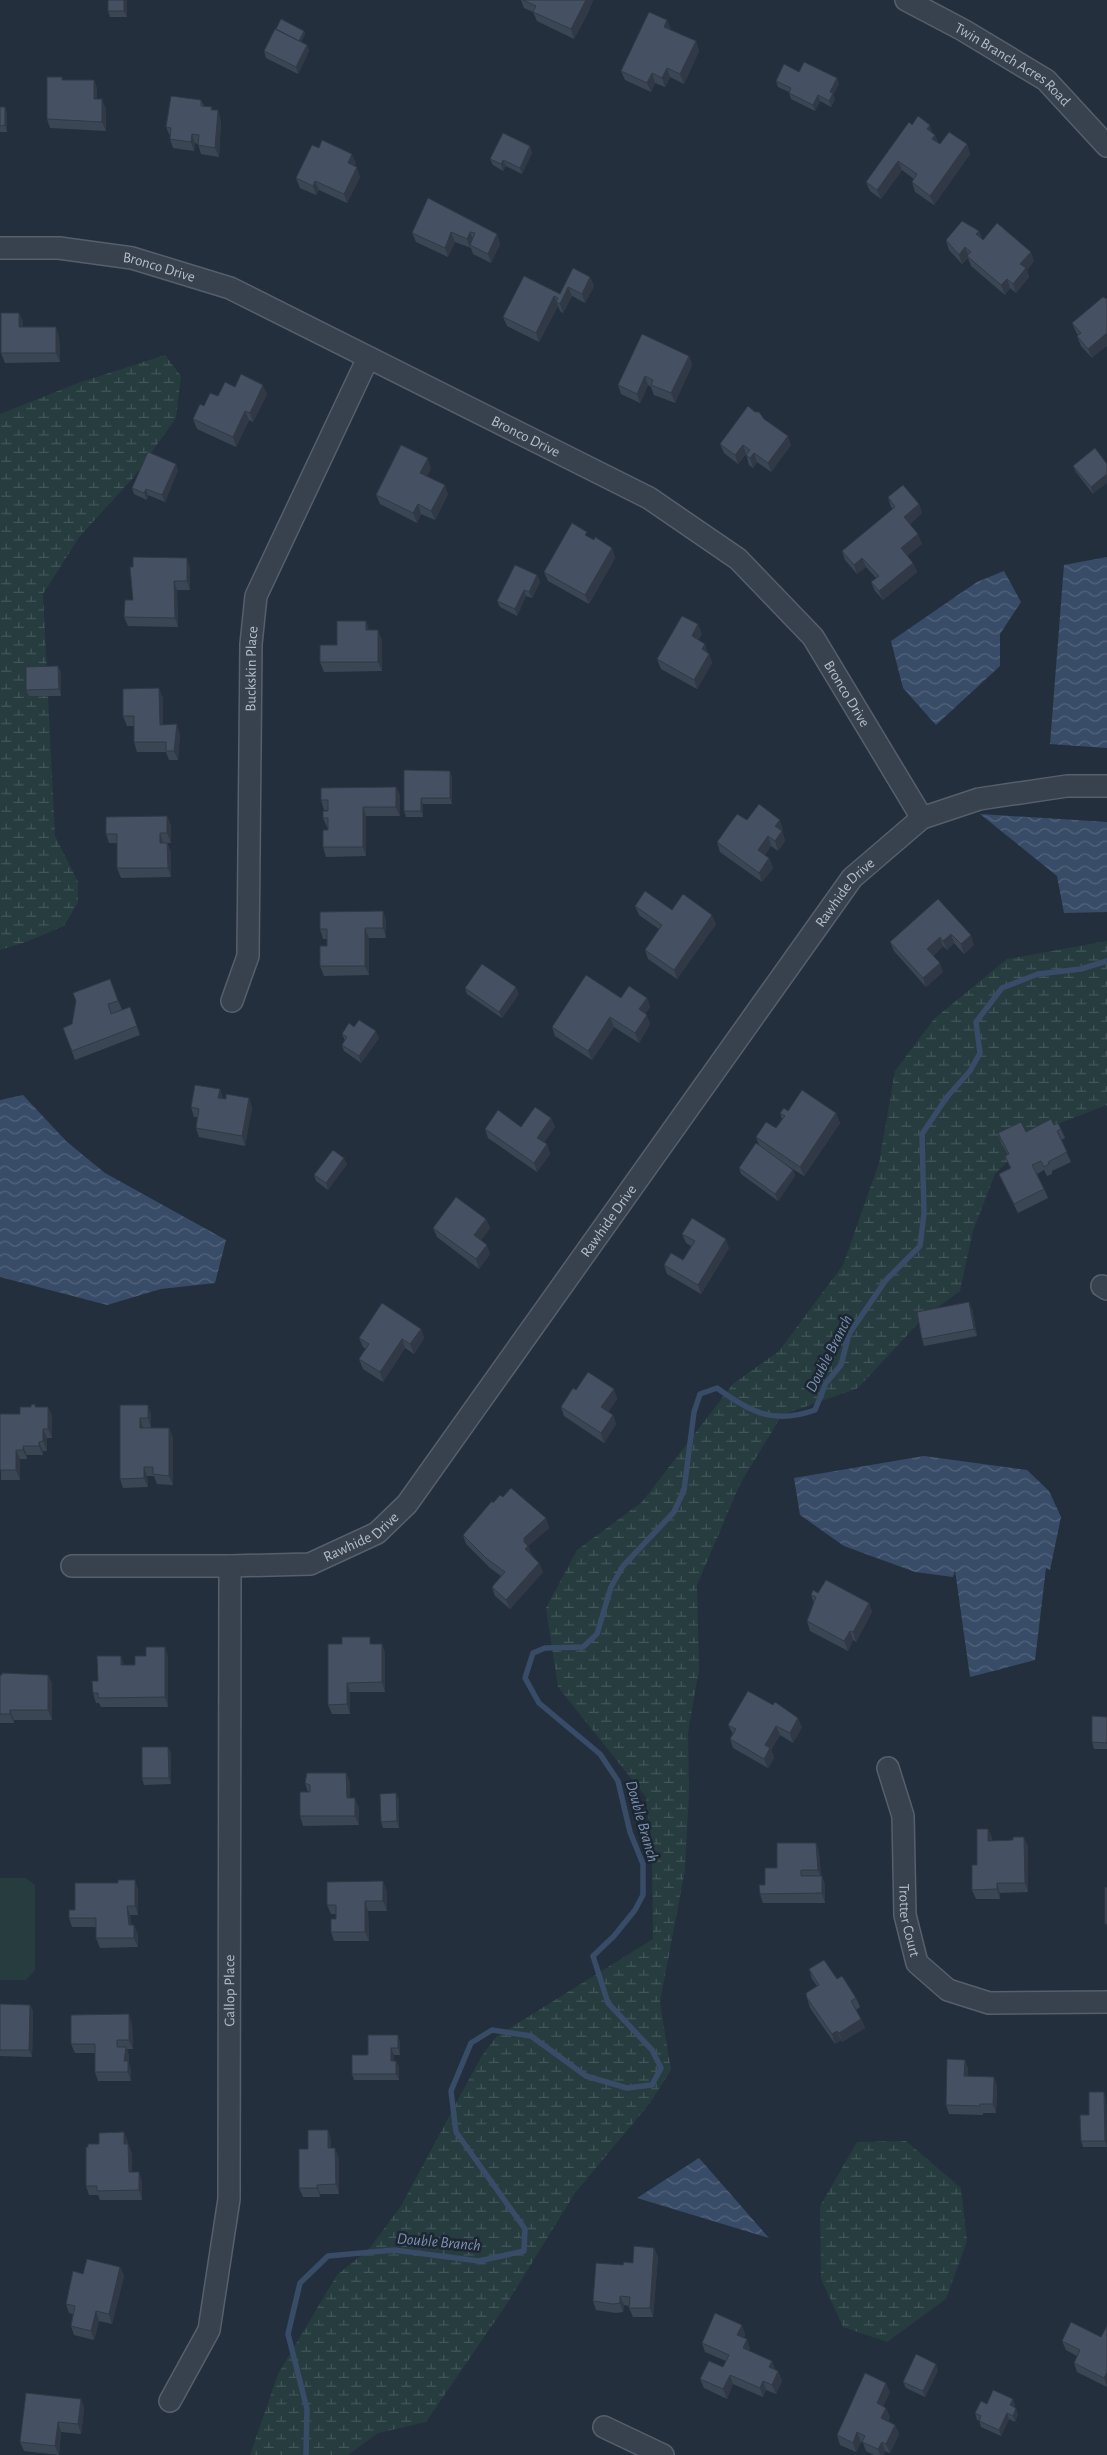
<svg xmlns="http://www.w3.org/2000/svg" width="1107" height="2455" font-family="'Alegreya Sans',sans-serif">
<defs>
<pattern id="wetland-marsh" width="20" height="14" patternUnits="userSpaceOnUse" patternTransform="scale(1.25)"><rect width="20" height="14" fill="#263c3f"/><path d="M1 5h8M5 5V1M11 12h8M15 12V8" fill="none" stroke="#435659"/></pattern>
<pattern id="water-waves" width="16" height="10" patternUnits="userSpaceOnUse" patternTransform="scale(1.25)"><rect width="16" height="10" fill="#394c67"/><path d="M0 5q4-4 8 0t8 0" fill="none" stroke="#53647b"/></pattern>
</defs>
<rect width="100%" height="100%" fill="#242f3e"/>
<g fill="url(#wetland-marsh)">
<polygon points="165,355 181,376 176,418 134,477 80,536 43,594 55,836 78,882 78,902 64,926 26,942 0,950 0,414 78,383"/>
<polygon points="1107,941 1107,1105 1039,1131 995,1174 973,1231 960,1291 922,1319 858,1388 782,1415 740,1484 697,1585 699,1669 688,1733 689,1791 685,1870 660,2002 671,2070 650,2103 575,2193 506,2305 426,2422 378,2433 348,2455 250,2455 278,2374 337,2275 369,2249 401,2206 481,2057 497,2036 653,1939 652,1855 646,1797 558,1687 546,1608 577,1550 642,1502 733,1384 779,1351 843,1265 879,1163 895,1071 934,1019 1007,959"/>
<polygon points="906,2141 961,2188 967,2241 946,2299 887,2342 843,2327 821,2279 820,2206 857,2142"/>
</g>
<polygon fill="#263c3f" points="0,1878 26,1878 35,1885 35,1970 26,1980 0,1980"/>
<g fill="url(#water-waves)">
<polygon points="1107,557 1107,748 1050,744 1064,565"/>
<polygon points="1004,571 1021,602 1000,634 1000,666 936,725 903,688 891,641 977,582"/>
<polygon points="980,814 1107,822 1107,912 1064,913 1057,876"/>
<polygon points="23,1095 67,1142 105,1173 226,1240 215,1283 161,1289 107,1305 0,1277 0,1100"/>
<polygon points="924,1456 1027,1470 1049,1491 1061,1517 1050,1570 1046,1568 1035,1660 970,1677 955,1570 953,1577 915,1572 844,1546 800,1515 794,1478"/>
<polygon points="699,2158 769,2238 637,2198"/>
</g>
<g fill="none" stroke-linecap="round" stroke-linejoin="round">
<path stroke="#394c67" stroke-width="5.5" d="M306 2455 307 2409 288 2334 300 2283 328 2256 394 2250 479 2261 524 2251 525 2229 456 2132 451 2091 471 2043 492 2030 531 2036 586 2076 627 2088 652 2085 661 2068 652 2050 608 2003 593 1956 614 1936 635 1910 643 1895V1864L630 1832 618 1781 600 1754 539 1703 525 1678 533 1653 545 1648 583 1647 597 1634 611 1587 623 1566 674 1512 684 1490 694 1412 700 1394 717 1388C750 1412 774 1425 815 1410L826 1383 841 1365 849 1334 886 1280 920 1246 924 1213 922 1134 947 1097 970 1071 980 1053 976 1022 1002 988 1038 974 1081 969 1107 961"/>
<g stroke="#565f6c" stroke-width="24">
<g id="minor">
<path id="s1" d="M906 0 963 30 1046 80 1107 146"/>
<path id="s2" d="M0 248H59L132 258 230 288 649 498 738 559 813 637 922 818"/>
<path id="s3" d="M232 1001 248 956 251 644 256 596 368 358"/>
<polyline points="1102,1286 1107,1289"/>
<path id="s4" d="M72 1566H230L310 1564 377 1533 407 1504 852 878 922 818 979 799 1067 786H1107"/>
<path id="s5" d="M888 1768 903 1816 905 1915 917 1963 948 1990 989 2003 1107 2002"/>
<path id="s6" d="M170 2401 209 2330 229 2199 230 1566"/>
<polyline points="604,2427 663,2455"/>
</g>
</g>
<use href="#minor" stroke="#38414e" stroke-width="21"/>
</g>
<g fill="#3b4654">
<polygon points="127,0 127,17 110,17 108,11"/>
<polygon points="521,0 593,0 588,13 574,39 537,21 533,12 524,8"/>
<polygon points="671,29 671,30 696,41 699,51 684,84 670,77 665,87 655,83 651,92 625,80 621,71"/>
<polygon points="304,31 305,34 301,42 307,45 309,51 298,74 266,58 264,51"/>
<polygon points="799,72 837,78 839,84 833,95 835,99 831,107 820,101 815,111 791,99 789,92 778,87 776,81"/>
<polygon points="63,80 94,80 97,89 97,99 106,109 106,131 50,128 47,119"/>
<polygon points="201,100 204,106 212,110 221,120 219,157 201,154 198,144 195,143 194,151 173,148 170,139 170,136 166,127"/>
<polygon points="0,107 5,107 7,113 7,132 0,132"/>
<polygon points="912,125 935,135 938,144 967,144 970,154 934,205 915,192 912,182 914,179 902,170 881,199 870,191 866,182"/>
<polygon points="532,153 522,174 506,166 503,171 493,165 490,159"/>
<polygon points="356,163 354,166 360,177 347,203 319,190 316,195 300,188 296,178"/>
<polygon points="428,198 497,234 500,244 491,263 473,254 471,248 455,242 448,257 416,242 412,233"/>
<polygon points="979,231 982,239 1034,261 1027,270 1029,277 1016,293 1010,288 1005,295 971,266 968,258 962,264 949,250 946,241"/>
<polygon points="573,268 590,277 594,286 585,303 572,296 563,313 560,311 558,306 539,342 507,326 503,317 560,294"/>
<polygon points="1103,297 1092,358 1081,346 1077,336 1078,335 1076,332 1072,323"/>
<polygon points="19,313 23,322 23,327 59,336 60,362 5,363 1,353"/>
<polygon points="689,356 692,365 675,403 654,395 651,387 648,385 640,403 621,394 618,385"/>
<polygon points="235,387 267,394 253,422 249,420 236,447 197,429 193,419 204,406 218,396"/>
<polygon points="764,419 791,445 771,472 757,462 753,468 749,465 746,454 738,464 724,453 720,444"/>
<polygon points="1095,448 1093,494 1076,472 1073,466"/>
<polygon points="431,468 427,476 448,494 435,520 421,514 417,523 380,504 376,495"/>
<polygon points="178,470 165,502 148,495 147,500 134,494 132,488"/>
<polygon points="888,497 919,504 922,513 910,524 922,544 907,555 913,563 917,572 883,600 875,591 871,582 876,578 866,567 857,574 845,560 842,551 893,509 891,507"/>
<polygon points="588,537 612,548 615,558 589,604 548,581 544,572"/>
<polygon points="190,568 190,590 177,590 178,627 128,626 124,617 133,600"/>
<polygon points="537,575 540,582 532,598 526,596 517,616 500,607 497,601"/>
<polygon points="369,630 382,640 382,671 324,672 320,662 337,645"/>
<polygon points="702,634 698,640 709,654 712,663 697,689 661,669 657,659"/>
<polygon points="58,666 61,673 61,696 29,696 26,690"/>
<polygon points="163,698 163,725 180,734 178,760 169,760 166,752 137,752 134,742 134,726 127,726 123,716"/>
<polygon points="404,770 452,777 452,804 423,804 423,817 406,817 404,811"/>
<polygon points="396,787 400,796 400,816 366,816 366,856 326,857 323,847 328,830 328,827 327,827 323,818 328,811 328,810 324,810 321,800"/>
<polygon points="167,816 171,826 171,843 163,843 167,843 171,852 171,877 121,878 117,868 117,843 109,843 106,834"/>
<polygon points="747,820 783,829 782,831 785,841 778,851 771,846 765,855 769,858 773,868 762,882 720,852 717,842"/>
<polygon points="938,899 974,945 964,954 954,943 947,950 943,946 933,956 943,972 926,987 894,951 890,942"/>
<polygon points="635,906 672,910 716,924 677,979 648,959 645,950 659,929 639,915"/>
<polygon points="383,911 386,921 386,938 369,938 369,975 324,976 320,966 327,946 327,939 323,939 320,929"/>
<polygon points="110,979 122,1010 130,1007 140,1035 75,1060 63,1028 72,1024"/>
<polygon points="465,988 519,994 502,1018 467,994"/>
<polygon points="621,998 647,998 650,1007 645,1014 650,1024 639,1043 614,1027 592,1060 555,1036 552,1027"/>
<polygon points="354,1027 379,1038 361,1063 344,1051 342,1045 345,1041 342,1034"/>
<polygon points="220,1089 223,1099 249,1098 252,1108 245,1146 199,1137 196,1128 197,1117 194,1117 191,1107"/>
<polygon points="788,1111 836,1113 840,1123 804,1176 780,1161 793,1170 795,1176 778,1201 741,1174 739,1168 759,1145 756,1137 776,1128 782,1119 780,1113"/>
<polygon points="551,1118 555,1127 544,1142 547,1144 550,1154 537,1172 488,1138 485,1129 521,1127"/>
<polygon points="1054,1125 1061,1129 1065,1138 1061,1140 1071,1162 1052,1171 1052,1174 1047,1176 1044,1170 1037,1174 1044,1189 1048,1198 1018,1213 1003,1183 999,1174 1010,1168 1005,1156 1008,1155 1001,1143 998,1133 1026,1132"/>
<polygon points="347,1164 328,1190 316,1181 314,1175"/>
<polygon points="486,1219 490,1228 481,1240 490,1254 479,1269 437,1237 433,1228"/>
<polygon points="682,1234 729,1248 701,1294 667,1274 664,1265 683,1260 691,1246 686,1243"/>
<polygon points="972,1309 977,1336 924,1346 922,1339"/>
<polygon points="421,1329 424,1338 414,1354 405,1348 383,1382 363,1369 359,1359 366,1349 363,1347 359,1338"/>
<polygon points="614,1389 617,1399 608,1412 613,1415 616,1424 604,1443 564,1416 561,1407 576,1390"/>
<polygon points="35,1404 36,1407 48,1407 52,1416 52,1438 47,1438 47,1451 43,1451 43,1455 27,1455 27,1459 20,1459 20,1480 1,1480 0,1414 20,1414"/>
<polygon points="120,1405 151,1414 151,1428 143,1428 169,1428 173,1438 173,1485 157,1484 154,1476 147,1476 148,1487 123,1488 120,1479"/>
<polygon points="503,1497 546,1518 549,1528 528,1546 532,1555 539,1563 543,1572 510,1609 495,1596 492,1587 501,1576 490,1568 466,1544 463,1535 493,1503"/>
<polygon points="818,1593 869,1603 872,1612 856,1642 853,1640 848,1651 810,1631 807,1621 814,1603 811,1595"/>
<polygon points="372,1644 382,1644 385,1653 385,1692 350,1692 350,1714 332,1714 328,1705"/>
<polygon points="168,1656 168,1707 101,1707 99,1703 96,1703 93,1693 98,1681 124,1665 135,1665"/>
<polygon points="0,1675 48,1675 52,1684 52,1720 14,1720 14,1723 0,1723"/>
<polygon points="748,1691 802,1727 793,1743 780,1735 771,1750 774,1758 768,1768 733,1748 730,1739 733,1734 728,1725"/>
<polygon points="1107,1717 1107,1749 1094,1749 1092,1742"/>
<polygon points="171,1753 171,1784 144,1785 142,1778"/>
<polygon points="346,1773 350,1783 350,1798 359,1808 359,1825 303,1826 300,1816 308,1792 305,1783"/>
<polygon points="396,1793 399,1800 399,1828 383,1828 381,1822"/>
<polygon points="988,1829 992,1838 992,1841 1028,1846 1028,1892 1000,1893 1000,1899 976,1899 972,1890 977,1865"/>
<polygon points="816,1843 819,1852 821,1876 822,1876 825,1885 825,1903 763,1903 760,1894 765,1885 777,1868"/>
<polygon points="138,1889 138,1915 130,1915 131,1925 138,1934 138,1947 100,1948 96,1938 96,1927 72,1927 69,1918 75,1910"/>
<polygon points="387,1891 387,1911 368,1911 369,1941 334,1941 331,1932 336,1919 336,1914 331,1914 327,1905"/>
<polygon points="809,1969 837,1979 856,1998 860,2007 856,2010 861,2019 865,2028 842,2042 841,2040 835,2044 810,2008 807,1998 817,1986 812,1979"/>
<polygon points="0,2004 30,2005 33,2011 32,2057 0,2056"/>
<polygon points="132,2024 133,2049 127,2049 129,2056 129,2064 131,2071 131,2081 98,2081 95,2072 95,2053 75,2053 71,2044"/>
<polygon points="400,2041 400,2055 394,2055 394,2061 399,2067 399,2080 354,2080 352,2074 368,2055"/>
<polygon points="965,2060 968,2069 968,2076 997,2086 996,2113 983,2113 983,2115 949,2114 946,2105"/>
<polygon points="1106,2098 1107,2147 1083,2147 1081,2141 1089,2115"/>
<polygon points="331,2139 331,2148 339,2158 339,2194 320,2194 320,2197 303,2197 299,2188 308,2149"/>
<polygon points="128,2142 128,2144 132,2154 132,2172 142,2181 142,2200 100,2200 98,2195 89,2195 86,2186 88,2147 99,2144"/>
<polygon points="654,2248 658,2257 653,2317 633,2317 629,2308 629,2306 624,2305 623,2312 616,2313 596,2310 593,2301 623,2265 633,2263"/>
<polygon points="120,2267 124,2276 112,2324 99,2321 94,2340 74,2335 71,2326 73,2314 69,2313 66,2304 83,2274"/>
<polygon points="1107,2326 1107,2387 1077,2372 1074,2363 1077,2356 1066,2350 1062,2341 1101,2337"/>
<polygon points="745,2334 744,2338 750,2348 749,2351 772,2361 775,2370 778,2371 782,2381 776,2394 766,2390 763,2397 733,2384 727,2399 704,2388 700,2379 723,2367 726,2361 705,2352 702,2343"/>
<polygon points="938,2370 925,2397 906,2388 903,2382"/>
<polygon points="890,2392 883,2406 886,2408 890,2417 888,2421 895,2425 899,2434 890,2453 885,2451 883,2455 874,2455 866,2451 863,2443 861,2442 856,2452 840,2445 837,2435"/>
<polygon points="81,2399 84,2409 81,2434 61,2432 59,2455 24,2451 20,2442"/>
<polygon points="987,2404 1015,2405 1014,2407 1018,2414 1015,2422 1009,2419 1001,2436 981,2427 979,2420 977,2420 975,2413"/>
</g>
<g fill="#303945">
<polygon points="124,0 127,0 127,17 124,11"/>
<polygon points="586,0 593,0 588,13 574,39 571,29"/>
<polygon points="667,20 671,29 668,36 664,27"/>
<polygon points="304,31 305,34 300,44 299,41"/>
<polygon points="696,41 699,51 684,84 680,74"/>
<polygon points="307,45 309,51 298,74 296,67"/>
<polygon points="667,68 670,77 665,87 662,78"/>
<polygon points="652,73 655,83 651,92 647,83"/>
<polygon points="837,78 839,84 833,95 835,99 831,107 829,101 830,92"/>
<polygon points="94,80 97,89 97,109 94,99"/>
<polygon points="818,95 820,101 815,111 813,105"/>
<polygon points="102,99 106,109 106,131 102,122"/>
<polygon points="5,107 7,113 7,132 5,125"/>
<polygon points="218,110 221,120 219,157 215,148"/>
<polygon points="930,125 933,135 927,129"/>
<polygon points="192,134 195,143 194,151 191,142"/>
<polygon points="935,135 939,144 932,139"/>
<polygon points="967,144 970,154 934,205 930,196"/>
<polygon points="530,146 532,153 522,174 520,168"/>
<polygon points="352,154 356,163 351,172 348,163"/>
<polygon points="503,160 506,166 503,171 501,164"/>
<polygon points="898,161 902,170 881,199 877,190"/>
<polygon points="357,167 360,177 347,203 344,194"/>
<polygon points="315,181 319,190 316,195 313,186"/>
<polygon points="979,231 982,240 976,234"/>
<polygon points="451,232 455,242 448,257 445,248"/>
<polygon points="470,232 474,241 470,245 470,248 467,239"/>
<polygon points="497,234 500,244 491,263 488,254"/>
<polygon points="965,247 969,257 967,256 968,258 962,264 959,255"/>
<polygon points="1031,252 1034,261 1027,270 1029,277 1016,293 1013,284 1020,264"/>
<polygon points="590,277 594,286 585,303 582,294"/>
<polygon points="1007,279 1010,288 1005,295 1001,285"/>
<polygon points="568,287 572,296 563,313 560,304"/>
<polygon points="554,296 558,306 539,342 536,333"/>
<polygon points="19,313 23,322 23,336 19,327"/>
<polygon points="56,327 59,336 60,362 56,353"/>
<polygon points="1107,333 1107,346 1092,358 1088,349"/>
<polygon points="689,356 692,365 675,403 671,393"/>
<polygon points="645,376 648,385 640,403 637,394"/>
<polygon points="263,385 267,394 253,422 250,413"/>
<polygon points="245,411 249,420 236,447 233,437"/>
<polygon points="788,436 791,445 771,472 768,463"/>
<polygon points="743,445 746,454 738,464 735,455"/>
<polygon points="754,453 757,462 753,468 750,458"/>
<polygon points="428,458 431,468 424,482 420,473"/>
<polygon points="176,464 178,470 165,502 162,495"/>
<polygon points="1107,474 1107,483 1093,494 1091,487"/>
<polygon points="445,485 448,494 435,520 431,511"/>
<polygon points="146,489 148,495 147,500 144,493"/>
<polygon points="418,504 421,514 417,523 413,513"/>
<polygon points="919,504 922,513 907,526 904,517"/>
<polygon points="918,534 922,544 905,558 901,548"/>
<polygon points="612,548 615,558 589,604 585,595"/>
<polygon points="187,558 190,568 190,590 187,581"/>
<polygon points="862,558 866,567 857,574 854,565"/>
<polygon points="913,563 917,572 883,600 879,591"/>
<polygon points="537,575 540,582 532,598 529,592"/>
<polygon points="174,581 177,590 178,627 175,618"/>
<polygon points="524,590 526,596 517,616 515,609"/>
<polygon points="366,621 369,630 366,630"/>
<polygon points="698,624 702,634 695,646 692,636"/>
<polygon points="378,630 382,640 382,671 378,662"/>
<polygon points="705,644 708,653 702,649"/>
<polygon points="709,654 712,663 697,689 694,680"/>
<polygon points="58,666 61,673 61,696 59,689"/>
<polygon points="159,688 163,698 163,734 160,725"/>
<polygon points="177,724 180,734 178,760 174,751"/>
<polygon points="450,771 452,777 452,804 450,798"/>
<polygon points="396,787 400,796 400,816 396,807"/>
<polygon points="421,798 423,804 423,817 421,811"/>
<polygon points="363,807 366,816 366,856 363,847"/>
<polygon points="167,816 171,826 171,843 167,833"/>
<polygon points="780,820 783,829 779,836 775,826"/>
<polygon points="782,831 785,841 778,851 775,841"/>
<polygon points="160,833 163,843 160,843"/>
<polygon points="768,836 771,846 761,860 758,850"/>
<polygon points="167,843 171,852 171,877 168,868"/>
<polygon points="769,858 773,868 762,882 759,873"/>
<polygon points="383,911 386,921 386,938 383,928"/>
<polygon points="712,915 716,924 677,979 674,970"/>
<polygon points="365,928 369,938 369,975 365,966"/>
<polygon points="951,934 954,943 947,950 943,941"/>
<polygon points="971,935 974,945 964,954 961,944"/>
<polygon points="940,937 943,946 930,958 927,949"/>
<polygon points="940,963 943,972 926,987 923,978"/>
<polygon points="516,987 519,994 502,1018 499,1012"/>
<polygon points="647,998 650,1007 642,1019 639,1009"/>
<polygon points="647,1015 650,1024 639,1043 635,1033"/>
<polygon points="610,1017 614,1027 592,1060 588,1051"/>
<polygon points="376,1031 379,1038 361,1063 359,1056"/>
<polygon points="220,1089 223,1099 218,1098"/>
<polygon points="249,1098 252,1108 245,1146 242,1136"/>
<polygon points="836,1113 840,1123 804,1176 800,1167"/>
<polygon points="551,1118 555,1127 541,1147 537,1138"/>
<polygon points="547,1144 550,1154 537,1172 534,1163"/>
<polygon points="344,1158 347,1164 328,1190 326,1183"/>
<polygon points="793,1170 795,1176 778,1201 775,1194"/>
<polygon points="486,1219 490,1228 477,1245 474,1235"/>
<polygon points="726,1239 729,1248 701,1294 698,1285"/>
<polygon points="487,1245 490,1254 479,1269 476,1259"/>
<polygon points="969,1302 972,1309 977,1336 974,1329"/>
<polygon points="421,1329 424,1338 414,1354 410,1344"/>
<polygon points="402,1339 405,1348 383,1382 380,1372"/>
<polygon points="614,1389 617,1399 605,1417 601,1407"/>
<polygon points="148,1405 151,1414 151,1428 148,1418"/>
<polygon points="48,1407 52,1416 52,1438 48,1429"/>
<polygon points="613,1415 616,1424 604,1443 601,1433"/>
<polygon points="140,1418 143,1428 143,1438 140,1428"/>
<polygon points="169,1428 173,1438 173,1485 169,1476"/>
<polygon points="43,1429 47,1438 47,1451 43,1441"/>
<polygon points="39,1442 43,1451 43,1455 39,1446"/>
<polygon points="23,1446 27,1455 27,1459 23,1450"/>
<polygon points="16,1450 20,1459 20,1480 16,1470"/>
<polygon points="144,1467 147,1476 148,1487 144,1478"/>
<polygon points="546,1518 549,1528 528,1546 532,1555 525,1549 524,1538"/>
<polygon points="539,1563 543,1572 510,1609 506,1600"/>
<polygon points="869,1603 872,1612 856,1642 853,1632"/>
<polygon points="850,1631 853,1640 848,1651 844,1641"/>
<polygon points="382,1644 385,1653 385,1692 382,1682"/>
<polygon points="165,1647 168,1656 168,1707 165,1697"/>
<polygon points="121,1656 124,1665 121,1665"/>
<polygon points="48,1675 52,1684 52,1720 48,1710"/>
<polygon points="347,1683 350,1692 350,1714 347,1704"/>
<polygon points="10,1710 14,1720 14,1723 10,1714"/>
<polygon points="798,1718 802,1727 793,1743 790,1733"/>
<polygon points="776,1726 780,1735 771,1750 774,1758 768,1768 764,1759 765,1745"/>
<polygon points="168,1747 171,1753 171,1784 169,1778"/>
<polygon points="346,1773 350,1783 350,1808 347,1798"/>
<polygon points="396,1793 399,1800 399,1828 397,1821"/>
<polygon points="355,1798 359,1808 359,1825 355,1816"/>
<polygon points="988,1829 992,1838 992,1850 988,1841"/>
<polygon points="1024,1837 1028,1846 1028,1892 1025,1883"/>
<polygon points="816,1843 819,1852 821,1879 818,1870"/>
<polygon points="822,1876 825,1885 825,1903 822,1893"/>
<polygon points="135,1880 138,1889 138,1915 135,1906"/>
<polygon points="383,1881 387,1891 387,1911 383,1901"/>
<polygon points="997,1883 1000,1893 1000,1899 997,1889"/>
<polygon points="365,1901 368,1911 369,1941 365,1932"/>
<polygon points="127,1906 130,1915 133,1934 129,1925"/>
<polygon points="134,1925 138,1934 138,1947 134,1938"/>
<polygon points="30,2005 33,2011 32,2057 29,2050"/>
<polygon points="129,2014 132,2024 133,2049 129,2040"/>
<polygon points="861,2019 865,2028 842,2042 839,2033"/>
<polygon points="837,2031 841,2040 835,2044 832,2034"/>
<polygon points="398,2035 400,2041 400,2055 398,2048"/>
<polygon points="126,2047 129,2056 129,2064 131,2071 131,2081 124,2061"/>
<polygon points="391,2048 394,2055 394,2067 391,2061"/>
<polygon points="965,2060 968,2069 968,2085 964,2076"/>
<polygon points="396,2061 399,2067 399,2080 396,2074"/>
<polygon points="994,2077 997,2086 996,2113 993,2104"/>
<polygon points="1104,2092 1106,2098 1107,2147 1105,2141"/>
<polygon points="328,2130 331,2139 331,2158 328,2148"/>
<polygon points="124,2132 128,2142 128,2154 124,2144"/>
<polygon points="128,2144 132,2154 132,2182 129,2172"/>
<polygon points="335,2148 339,2158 339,2194 336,2184"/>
<polygon points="139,2172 142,2181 142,2200 139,2190"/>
<polygon points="317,2185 320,2194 320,2197 317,2188"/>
<polygon points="654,2248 658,2257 653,2317 650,2308"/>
<polygon points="120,2267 124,2276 112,2324 109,2314"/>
<polygon points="620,2296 624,2305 623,2312 620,2303"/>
<polygon points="96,2311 99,2321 94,2340 91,2331"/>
<polygon points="742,2325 745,2334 741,2344 737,2335"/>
<polygon points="747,2339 750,2348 746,2357 743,2348"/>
<polygon points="772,2361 775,2371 769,2367"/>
<polygon points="936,2364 938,2370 925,2397 923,2391"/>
<polygon points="778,2371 782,2381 776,2394 772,2385"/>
<polygon points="1107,2372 1107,2387 1104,2378"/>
<polygon points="730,2375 733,2384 727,2399 723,2389"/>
<polygon points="763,2381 766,2390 763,2397 760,2388"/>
<polygon points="886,2383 890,2392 880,2413 877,2403"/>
<polygon points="81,2399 84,2409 81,2434 78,2424"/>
<polygon points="1013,2399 1015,2405 1012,2412 1010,2405"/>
<polygon points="886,2408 890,2417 885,2428 881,2418"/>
<polygon points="1016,2408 1018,2414 1015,2422 1013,2416"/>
<polygon points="1007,2413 1009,2419 1001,2436 999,2430"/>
<polygon points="58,2422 61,2432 59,2455 55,2446"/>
<polygon points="895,2425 899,2434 890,2453 886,2444"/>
<polygon points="857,2432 861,2442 856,2452 853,2443"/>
<polygon points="882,2442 885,2451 883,2455 880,2455 878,2449"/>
</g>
<g fill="#455162" stroke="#303945">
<rect x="108" y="0" width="16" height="11"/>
<polygon points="523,0 586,0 571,29 533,12 536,6"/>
<polygon points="649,12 667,20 664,27 696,41 680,74 667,68 662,78 652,73 647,83 621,71"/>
<polygon points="281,19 304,31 299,41 276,29"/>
<polygon points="275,29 307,45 296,67 264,51"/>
<polygon points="804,62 837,78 830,92 833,93 829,101 818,95 813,105 789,93 791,88 776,81 784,64 799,72"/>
<polygon points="47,77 62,77 62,80 94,80 94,99 102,99 102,122 47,119"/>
<polygon points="171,96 201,100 201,106 212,107 211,110 218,110 215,148 198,145 199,135 192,134 191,142 170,139 171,128 166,127"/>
<polygon points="0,107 5,107 5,125 0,126"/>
<polygon points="918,116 930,125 927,129 935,135 932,139 940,144 949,132 967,144 930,196 912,182 917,174 898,161 877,190 866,182 909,122 912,125"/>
<polygon points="503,133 530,146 520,168 503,160 501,164 490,159"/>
<polygon points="322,140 352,154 348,163 357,167 344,194 315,181 313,186 296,178 312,145 319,148"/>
<polygon points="428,198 497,234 488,254 470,245 475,233 470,232 467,239 451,232 445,248 412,233"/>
<polygon points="962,221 979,231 976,234 983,240 997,223 1031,252 1020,264 1026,268 1013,284 1007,279 1001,285 967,256 971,252 965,247 959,255 946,240"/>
<polygon points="573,268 590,277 582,294 568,287 560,304 556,302 558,298 554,296 536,333 503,317 524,276 560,294"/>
<polygon points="1103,297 1107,299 1107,333 1088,349 1077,336 1081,333 1072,323"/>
<polygon points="1,313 19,313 19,327 56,327 56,353 1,353"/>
<polygon points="642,334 689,356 671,393 651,385 653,380 645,376 637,394 618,385"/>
<polygon points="241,374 263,385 250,413 245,411 233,437 193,419 200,404 204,406 210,393 218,396 225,382 235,387"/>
<polygon points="748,406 755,412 759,412 764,419 788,436 768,463 754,453 750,458 746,455 750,450 743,445 735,455 720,444"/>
<polygon points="401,445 428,458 420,473 445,485 431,511 418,504 413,513 376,495"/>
<polygon points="1095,448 1107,464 1107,474 1091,487 1073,466"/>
<polygon points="148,452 176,464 162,495 146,489 144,493 132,488"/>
<polygon points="903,485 919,504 904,517 918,534 901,548 913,563 879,591 871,582 879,576 862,558 854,565 842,551 895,507 888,497"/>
<polygon points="572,523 587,532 585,535 594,540 595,537 612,548 585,595 544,572"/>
<polygon points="133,557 187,558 187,581 174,581 175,618 124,617 125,600 133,600 130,567 133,567"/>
<polygon points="515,565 537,575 529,592 524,590 515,609 497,601"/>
<polygon points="682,616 698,624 692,636 705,644 702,649 709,654 694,680 657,659"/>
<polygon points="337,621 366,621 366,630 378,630 378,662 320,662 320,645 337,645"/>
<polygon points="58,666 59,689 26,690 26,667"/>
<polygon points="159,688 160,725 177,724 174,751 166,751 166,742 134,742 134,716 123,716 123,689"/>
<polygon points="404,770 450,771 450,798 421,798 421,811 404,811"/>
<polygon points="396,787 396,807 363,807 363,847 323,847 323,830 328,830 328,818 323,818 323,811 328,811 328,800 321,800 321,788"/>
<polygon points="759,804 780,820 775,826 782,831 775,841 768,836 758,850 769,858 759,873 717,842 737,814 747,820"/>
<polygon points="167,816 167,833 160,833 160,843 167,843 168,868 117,868 117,834 106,834 106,817"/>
<polygon points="645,891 672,910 683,894 712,915 674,970 645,950 662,925 635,906"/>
<polygon points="938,899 971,935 961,944 951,934 943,941 940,937 927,949 940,963 923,978 890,942"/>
<polygon points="383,911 383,928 365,928 365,966 320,966 320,946 327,946 327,929 320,929 320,912"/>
<polygon points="482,964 516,987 499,1012 465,988"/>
<polygon points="586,975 621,998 629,986 647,998 639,1009 647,1015 635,1033 610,1017 588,1051 552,1027"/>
<polygon points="110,979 118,1001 108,1004 111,1014 130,1007 137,1026 72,1051 63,1028 72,1024 76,1001 73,993"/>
<polygon points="359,1020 376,1031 359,1056 342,1045 347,1037 342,1034 349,1023 354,1027"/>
<polygon points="195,1085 220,1089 218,1098 226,1099 226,1094 249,1098 242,1136 196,1128 199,1109 191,1107"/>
<polygon points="802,1090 836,1113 800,1167 756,1137 766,1122 776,1128 785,1116 780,1113 784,1108 788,1111"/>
<polygon points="535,1107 551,1118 537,1138 547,1144 534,1163 485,1129 498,1110 521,1127"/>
<polygon points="1051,1119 1054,1125 1058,1123 1061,1129 1057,1131 1067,1152 1048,1162 1049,1164 1044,1167 1041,1161 1032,1165 1044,1189 1014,1204 999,1174 1011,1168 1005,1156 1009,1154 998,1133 1021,1122 1026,1132"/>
<polygon points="756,1143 793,1170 775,1194 739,1168"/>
<polygon points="333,1150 344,1158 326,1183 314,1175"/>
<polygon points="456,1197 486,1219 474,1235 487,1245 476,1259 433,1228"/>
<polygon points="692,1218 726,1239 698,1285 664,1265 671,1253 683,1260 695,1241 682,1234"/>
<polygon points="969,1302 974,1329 922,1339 917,1312"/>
<polygon points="382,1303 421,1329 410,1344 402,1339 380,1372 359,1359 369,1344 359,1338"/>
<polygon points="588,1372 614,1389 601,1407 613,1415 601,1433 561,1407 573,1388 576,1390"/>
<polygon points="35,1404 35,1407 48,1407 48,1429 43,1429 43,1441 39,1442 39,1446 23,1446 23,1450 16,1450 16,1470 0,1470 0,1414 20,1414 20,1407 31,1407 31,1405"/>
<polygon points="120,1405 148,1405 148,1418 140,1418 140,1428 169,1428 169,1476 153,1474 153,1467 144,1467 144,1478 120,1479"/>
<polygon points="511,1488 546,1518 524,1538 524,1542 528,1546 525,1549 539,1563 506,1600 492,1587 505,1572 486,1558 463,1535 492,1501 493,1503 500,1495 503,1497"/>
<polygon points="826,1580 869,1603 853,1632 850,1631 844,1641 807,1621 816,1597 811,1595 813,1590 818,1593"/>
<polygon points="342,1637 370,1637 370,1644 382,1644 382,1682 347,1683 347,1704 328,1705 328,1644 342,1644"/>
<polygon points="146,1647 165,1647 165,1697 98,1698 98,1693 93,1693 92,1681 98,1681 97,1656 121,1656 121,1665 135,1665 135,1656 146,1656"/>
<polygon points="2,1673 48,1675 48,1710 10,1710 10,1714 0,1714 0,1675 2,1675"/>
<polygon points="748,1691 773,1705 775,1702 798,1718 790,1733 776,1726 765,1745 770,1748 764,1759 730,1739 736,1729 728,1725"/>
<polygon points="1092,1716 1107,1717 1107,1743 1092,1742"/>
<polygon points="142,1747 168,1747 169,1778 142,1778"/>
<polygon points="307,1773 346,1773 347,1798 355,1798 355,1816 300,1816 300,1792 310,1792 310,1785 305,1783"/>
<polygon points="396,1793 397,1821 381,1822 380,1794"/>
<polygon points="977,1829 988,1829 988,1841 1013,1840 1013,1837 1024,1837 1025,1883 997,1883 997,1889 972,1890 972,1865 977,1865"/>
<polygon points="777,1843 816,1843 818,1870 801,1870 801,1876 822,1876 822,1893 760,1894 759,1885 765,1885 765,1868 777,1868"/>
<polygon points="118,1880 135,1880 135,1906 127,1906 129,1925 134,1925 134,1938 96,1938 96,1918 69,1918 69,1910 75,1910 75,1883 118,1883"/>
<polygon points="383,1881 383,1901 365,1901 365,1932 331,1932 331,1919 336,1919 336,1905 327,1905 327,1882"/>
<rect x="1105" y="1887" width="2" height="37"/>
<polygon points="824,1960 837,1979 842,1976 856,1998 851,2001 861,2019 839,2033 837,2031 832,2034 807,1998 806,1993 819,1985 809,1969"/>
<polygon points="0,2004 30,2005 29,2050 0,2050"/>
<polygon points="129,2014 129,2040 117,2040 117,2047 126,2047 124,2061 128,2061 128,2072 95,2072 95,2044 71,2044 71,2015"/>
<polygon points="368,2035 398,2035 398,2048 391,2048 391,2061 396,2061 396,2074 352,2074 352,2055 368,2055"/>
<polygon points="947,2059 965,2060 964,2076 994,2077 993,2104 980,2104 980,2106 946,2105"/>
<polygon points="1089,2092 1104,2092 1105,2141 1081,2141 1080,2115 1089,2115"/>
<polygon points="308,2130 328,2130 328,2148 335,2148 336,2184 317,2185 317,2188 299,2188 299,2149 308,2149"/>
<polygon points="124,2132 124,2144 128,2144 129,2172 139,2172 139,2190 97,2191 97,2186 86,2186 86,2147 88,2147 88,2144 99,2144 99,2133"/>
<polygon points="634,2246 654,2248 650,2308 629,2308 630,2297 620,2296 620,2303 613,2304 593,2301 596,2263 623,2265 624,2262 633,2263"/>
<polygon points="87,2259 120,2267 109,2314 96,2311 91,2331 71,2326 75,2306 66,2304 73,2271 83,2274"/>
<polygon points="715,2313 742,2325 737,2335 747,2339 743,2348 772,2361 769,2367 778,2371 772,2385 763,2381 760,2388 730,2375 723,2389 700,2379 709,2361 723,2367 729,2355 702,2343"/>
<polygon points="1071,2322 1101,2337 1107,2326 1107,2372 1104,2378 1074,2363 1080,2350 1062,2341"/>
<polygon points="916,2354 936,2364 923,2391 903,2382"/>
<polygon points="865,2373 886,2383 877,2403 886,2408 881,2418 895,2425 886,2444 882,2442 878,2449 862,2442 865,2436 857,2432 853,2443 837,2435"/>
<polygon points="993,2390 1013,2399 1010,2405 1016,2408 1013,2416 1007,2413 999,2430 979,2421 981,2416 975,2413 981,2401 987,2404"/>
<polygon points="26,2393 81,2399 78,2424 58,2422 55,2446 20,2442"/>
</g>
<g text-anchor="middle" stroke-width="5" stroke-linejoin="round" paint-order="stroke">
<g font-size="15" fill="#b4bcc9" stroke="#1d2633">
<text dy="5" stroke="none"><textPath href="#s1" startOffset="125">Twin Branch Acres Road</textPath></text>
<text dy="5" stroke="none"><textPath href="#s2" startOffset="161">Bronco Drive</textPath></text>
<text dy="5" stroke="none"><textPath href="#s2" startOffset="566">Bronco Drive</textPath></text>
<text dy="5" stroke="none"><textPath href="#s3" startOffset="335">Buckskin Place</textPath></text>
<text dy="5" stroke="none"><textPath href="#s2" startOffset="986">Bronco Drive</textPath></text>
<text dy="5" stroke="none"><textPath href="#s4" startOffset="1106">Rawhide Drive</textPath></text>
<text dy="5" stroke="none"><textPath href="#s4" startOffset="701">Rawhide Drive</textPath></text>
<text dy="5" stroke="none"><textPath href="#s4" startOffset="296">Rawhide Drive</textPath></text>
<text dy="5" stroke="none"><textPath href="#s5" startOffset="155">Trotter Court</textPath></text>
<text dy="5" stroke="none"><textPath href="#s6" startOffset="422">Gallop Place</textPath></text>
</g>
<g font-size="16" font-style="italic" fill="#7c92b1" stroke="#1d2633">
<text transform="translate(828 1353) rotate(-63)" y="6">Double Branch</text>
<text transform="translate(643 1821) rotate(74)" y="6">Double Branch</text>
<text transform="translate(439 2241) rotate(5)" y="6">Double Branch</text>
</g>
</g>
</svg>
